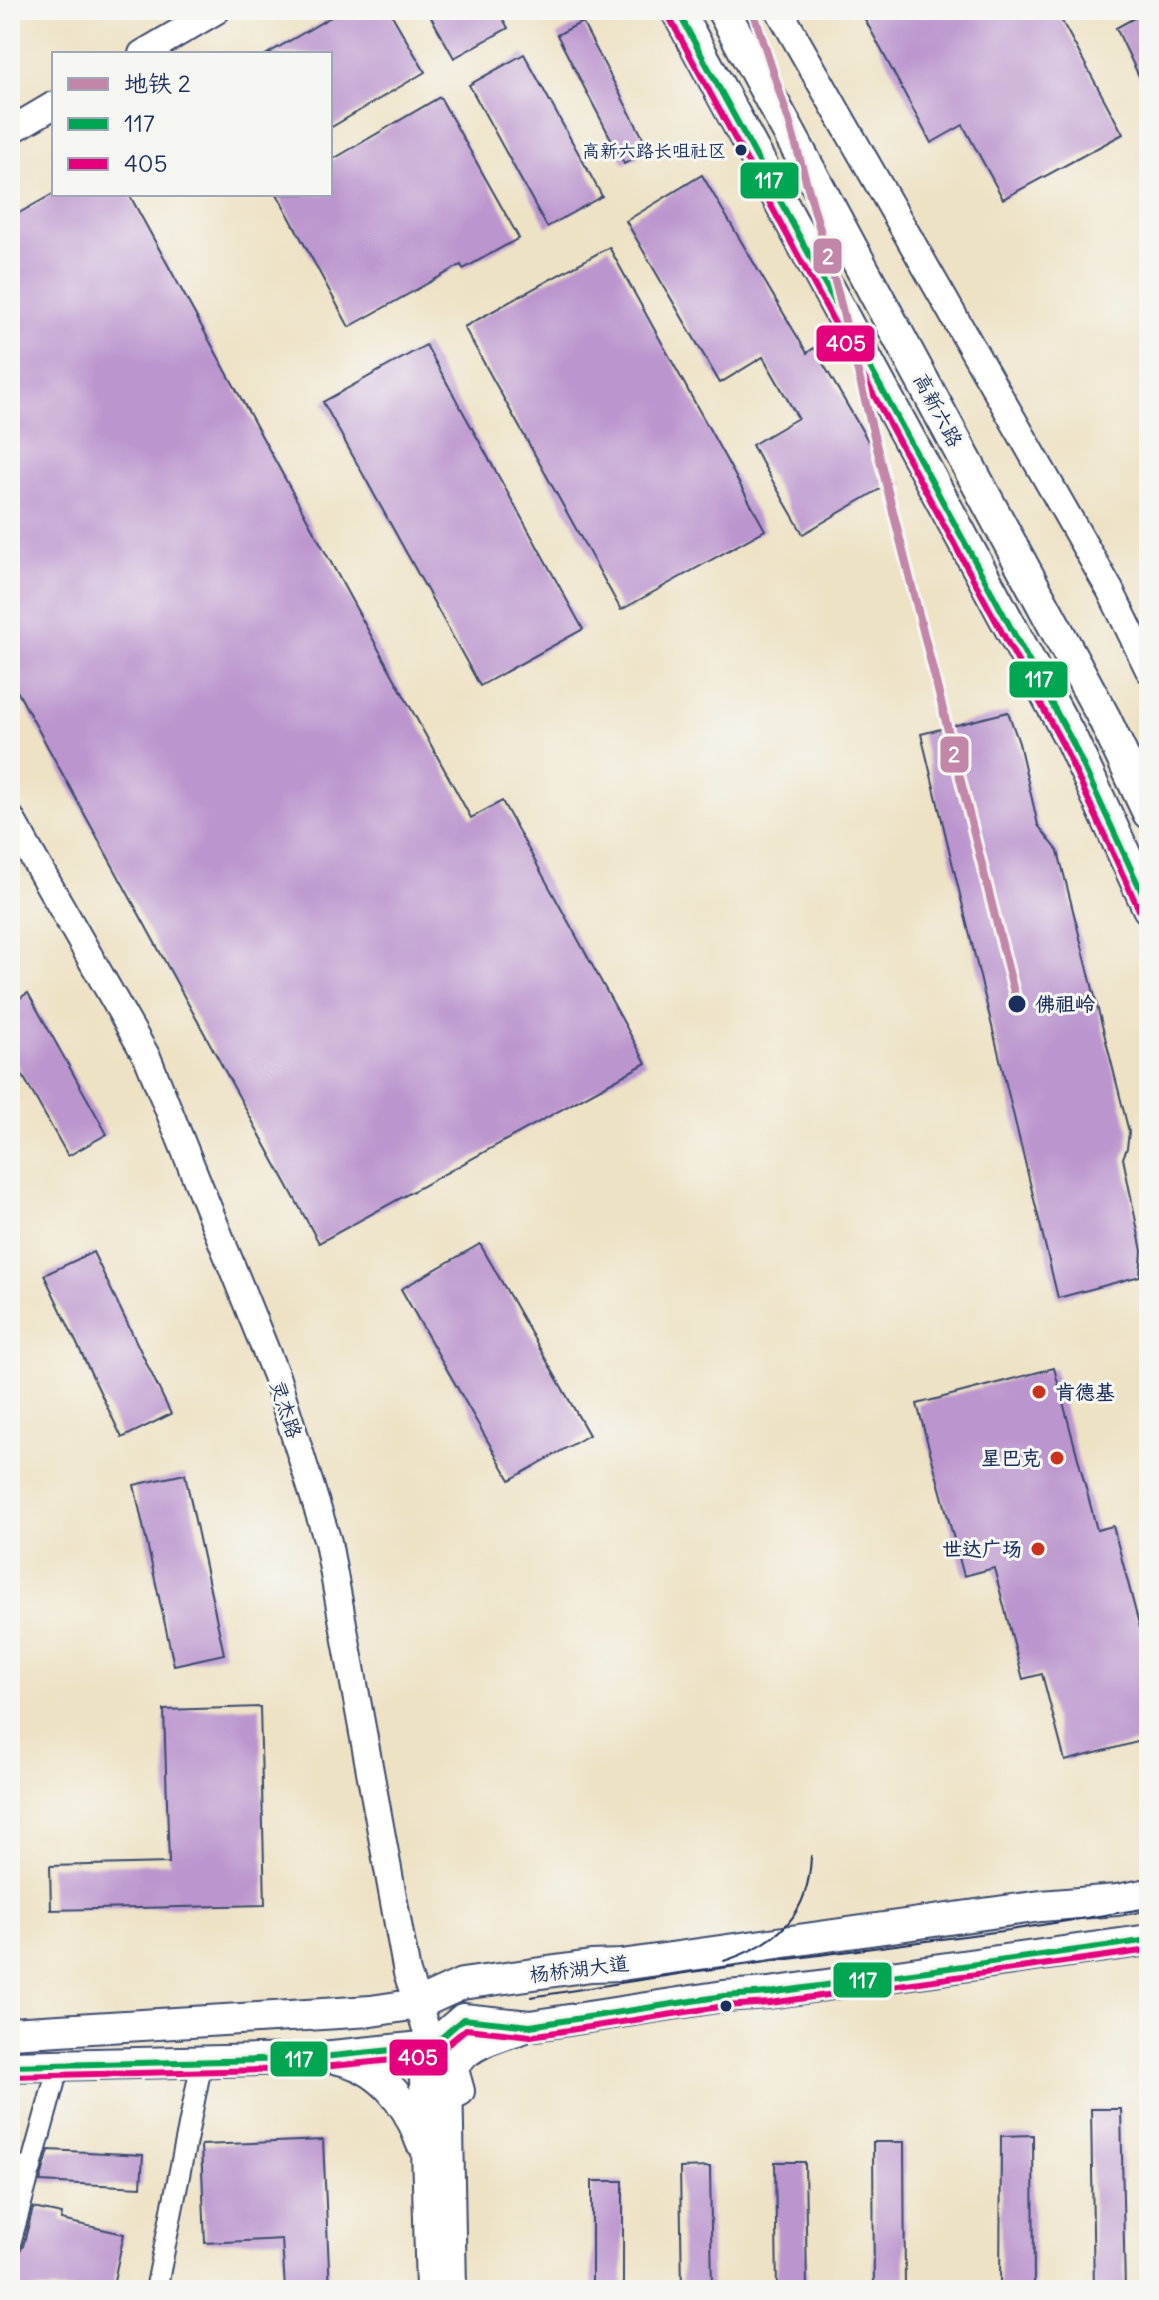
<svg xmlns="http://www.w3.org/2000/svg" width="1159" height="2300" font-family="Delius,'LXGW WenKai TC',sans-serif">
<rect width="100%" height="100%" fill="#f6f6f2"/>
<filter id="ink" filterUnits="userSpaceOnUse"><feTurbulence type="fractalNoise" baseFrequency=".0125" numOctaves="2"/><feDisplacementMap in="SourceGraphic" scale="16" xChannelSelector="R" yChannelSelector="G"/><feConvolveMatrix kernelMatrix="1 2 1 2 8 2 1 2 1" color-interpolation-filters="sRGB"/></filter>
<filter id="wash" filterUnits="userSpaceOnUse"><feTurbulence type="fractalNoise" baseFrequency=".006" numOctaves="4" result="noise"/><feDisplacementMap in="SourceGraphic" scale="32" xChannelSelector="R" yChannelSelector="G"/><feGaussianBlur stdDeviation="1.8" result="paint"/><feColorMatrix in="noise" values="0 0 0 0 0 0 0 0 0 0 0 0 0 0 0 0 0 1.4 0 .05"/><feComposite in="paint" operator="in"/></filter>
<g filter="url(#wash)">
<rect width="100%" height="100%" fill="#eee2c5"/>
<g id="blocks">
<g fill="#bb95ce">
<polygon points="343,10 389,10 425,72 330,128 330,54 267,54"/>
<polygon points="427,10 498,10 508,28 454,58"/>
<polygon points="860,10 1056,10 1123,134 1003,199 963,125 931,143"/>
<polygon points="1149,10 1149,97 1116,28"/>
<polygon points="582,22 650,151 624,164 557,35"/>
<polygon points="524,54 602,196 547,227 469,85"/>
<polygon points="440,97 519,238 463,269 461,265 349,327 277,194 330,194 330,161"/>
<polygon points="702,175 807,353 814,348 892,482 803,534 752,445 798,418 763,357 720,383 626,221"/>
<polygon points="53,194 129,194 471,818 502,801 646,1063 319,1243 10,678 10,218"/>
<polygon points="609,247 765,530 621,610 464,327"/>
<polygon points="426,345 583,629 480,686 323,402"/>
<polygon points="1008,712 1019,743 1038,825 1058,851 1129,1132 1127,1148 1123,1158 1142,1251 1140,1276 1058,1298 921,734"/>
<polygon points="28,993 107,1134 68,1156 10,1053 10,1004"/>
<polygon points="480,1244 589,1435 510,1480 401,1289"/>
<polygon points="93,1252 171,1414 122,1438 44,1275"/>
<polygon points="1054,1368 1097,1530 1113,1526 1149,1662 1149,1739 1065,1761 1042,1674 1023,1679 994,1568 964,1576 917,1404"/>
<polygon points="185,1474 224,1654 174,1665 134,1485"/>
<polygon points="260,1707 265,1905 51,1910 50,1866 169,1863 164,1710"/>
<polygon points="1091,2109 1121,2109 1125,2290 1094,2290"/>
<polygon points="1033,2135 1034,2290 1000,2290 1001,2136"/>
<polygon points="323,2140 330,2290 285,2290 282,2239 205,2243 201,2145"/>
<polygon points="873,2142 904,2142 905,2290 874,2290"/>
<polygon points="49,2150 143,2155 141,2187 40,2182"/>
<polygon points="775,2162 805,2162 807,2290 777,2290"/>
<polygon points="710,2167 712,2290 682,2290 680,2168"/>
<rect x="592" y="2181" width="31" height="109"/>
<polygon points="33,2208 62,2214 61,2220 124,2234 112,2290 10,2290 12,2256 18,2253 23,2246"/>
</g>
</g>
</g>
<g filter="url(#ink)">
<use href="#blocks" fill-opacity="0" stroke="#3b4a6d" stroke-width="2"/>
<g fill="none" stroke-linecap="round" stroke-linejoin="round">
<g stroke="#3b4a6d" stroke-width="24">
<g id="minor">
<polyline points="10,2167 31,2167"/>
<polyline points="10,2243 59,2065"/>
<polyline points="156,2290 202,2061"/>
</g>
</g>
<g stroke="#3b4a6d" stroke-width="30">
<g id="tertiary">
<polyline points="779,10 1110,590 1149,670"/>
<polyline points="142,54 217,10"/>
<polyline points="10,131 54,105"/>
<polyline points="10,817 148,1059 276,1376 328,1542 407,1973 432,2046"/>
</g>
</g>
<g stroke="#3b4a6d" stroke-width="34">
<g id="secondary">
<polyline points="10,2033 371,2011 418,2004 462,1984 591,1966 621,1965 1041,1906 1117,1900 1149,1894"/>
<path d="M334 2058C379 2066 407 2100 421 2142"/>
<polyline points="10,2066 302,2059 432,2046 463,2019 530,2026 724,1996 769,1993 1149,1940"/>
<path d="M459 2091 452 2066C469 2044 496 2036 523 2028"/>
<polyline points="431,2290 425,2077 432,2046 447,2073 451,2290"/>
</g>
</g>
<g stroke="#3b4a6d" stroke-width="36">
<g id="primary">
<polyline points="677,10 1072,741 1149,908"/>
<polyline points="723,10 1104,718 1149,813"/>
</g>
</g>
<use href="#minor" stroke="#fff" stroke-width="20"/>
<use href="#tertiary" stroke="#fff" stroke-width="26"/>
<use href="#secondary" stroke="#fff" stroke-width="30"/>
<use href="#primary" stroke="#fff" stroke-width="32"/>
<g stroke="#1b2f5e" stroke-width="2">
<path d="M724 1961C778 1943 809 1916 811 1856"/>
<polyline points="531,1997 691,1972 1010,1930 1149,1908"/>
</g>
<g stroke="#f6f6f2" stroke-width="12">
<g id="bus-1">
<polyline points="677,10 1072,741 1149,908"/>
<polyline points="10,2066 302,2059 432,2046 463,2019 530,2026 724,1996 769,1993 1149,1940"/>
</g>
</g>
<g stroke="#f6f6f2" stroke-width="12">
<g id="bus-2">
<polyline points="668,15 1063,745 1140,912"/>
<polyline points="10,2076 302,2069 433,2056 466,2029 531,2036 725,2006 770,2003 1149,1950"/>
</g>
</g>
<use href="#bus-1" stroke="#00a651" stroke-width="6"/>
<use href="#bus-2" stroke="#e5007d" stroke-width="6"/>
<g stroke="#f6f6f2" stroke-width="14">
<polyline id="metro-1" points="753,10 789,121 837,289 1017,1004"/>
</g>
<use href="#metro-1" stroke="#c286a8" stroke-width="8"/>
</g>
</g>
<g fill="#1b2f5e" stroke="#f6f6f2" stroke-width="3">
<circle cx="741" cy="150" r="7"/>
<circle cx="1017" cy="1004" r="10"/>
<circle cx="726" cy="2006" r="7"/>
</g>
<g fill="#c8321e" stroke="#f6f6f2" stroke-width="3">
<circle cx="1039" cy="1392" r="8"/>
<circle cx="1057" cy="1458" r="8"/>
<circle cx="1038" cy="1549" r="8"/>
</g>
<g text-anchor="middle" stroke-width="6" stroke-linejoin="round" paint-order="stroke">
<g font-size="18" fill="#1b2f5e" stroke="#f6f6f2" text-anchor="end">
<text x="726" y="157">高新六路长咀社区</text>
</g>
<g font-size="20" fill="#1b2f5e" stroke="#f6f6f2">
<text transform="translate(938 410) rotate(62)" y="7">高新六路</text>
<text transform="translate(286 1409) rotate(72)" y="7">灵杰路</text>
<text transform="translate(579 1969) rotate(-7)" y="7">杨桥湖大道</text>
</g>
<g font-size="20" font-weight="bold" fill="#1b2f5e" stroke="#f6f6f2" text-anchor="start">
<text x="1035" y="1011">佛祖岭</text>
</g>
<g font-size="20" font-weight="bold" fill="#1b2f5e" stroke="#f6f6f2" text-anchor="end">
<text x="1055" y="1399" text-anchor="start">肯德基</text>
<text x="1041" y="1465">星巴克</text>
<text x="1022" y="1556">世达广场</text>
</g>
</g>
<g stroke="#f6f6f2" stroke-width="3">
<rect x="739" y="161" width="61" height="39" rx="8" fill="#00a651"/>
<rect x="812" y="237" width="31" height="38" rx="8" fill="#c286a8"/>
<rect x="815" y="324" width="61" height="39" rx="8" fill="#e5007d"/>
<rect x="1008" y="660" width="61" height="39" rx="8" fill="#00a651"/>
<rect x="939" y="735" width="31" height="39" rx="8" fill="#c286a8"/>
<rect x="832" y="1961" width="61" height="38" rx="8" fill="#00a651"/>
<rect x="388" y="2038" width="61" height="39" rx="8" fill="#e5007d"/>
<rect x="269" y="2040" width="60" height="38" rx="8" fill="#00a651"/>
</g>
<g font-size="22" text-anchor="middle" font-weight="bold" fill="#fff">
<text x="769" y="188">117</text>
<text x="828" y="264">2</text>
<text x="846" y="351">405</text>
<text x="1039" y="687">117</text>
<text x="954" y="762">2</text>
<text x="863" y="1988">117</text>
<text x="418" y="2065">405</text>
<text x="299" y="2067">117</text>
</g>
<rect width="1159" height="2300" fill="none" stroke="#f6f6f2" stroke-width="40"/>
<rect x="52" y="52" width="280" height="144" fill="#f6f6f2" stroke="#9ea6b7" stroke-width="2"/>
<rect x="68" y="78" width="40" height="12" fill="#c286a8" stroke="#9ea6b7" stroke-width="2"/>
<text x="124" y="92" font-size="24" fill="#1b2f5e">地铁 2</text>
<rect x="68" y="118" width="40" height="12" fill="#00a651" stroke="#9ea6b7" stroke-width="2"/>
<text x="124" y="132" font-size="24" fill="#1b2f5e">117</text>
<rect x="68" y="158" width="40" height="12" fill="#e5007d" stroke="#9ea6b7" stroke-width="2"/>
<text x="124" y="172" font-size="24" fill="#1b2f5e">405</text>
</svg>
